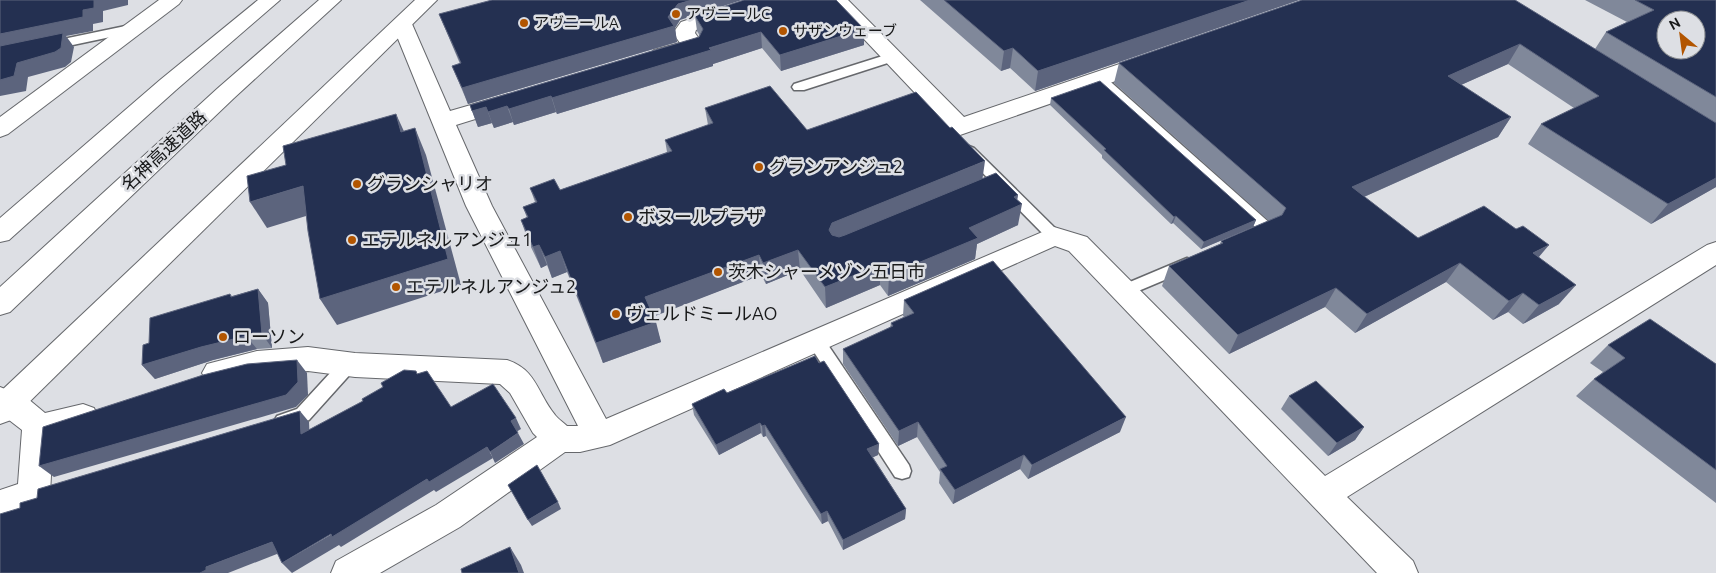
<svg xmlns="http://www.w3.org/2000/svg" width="1716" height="573" font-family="Ubuntu,'Noto Sans JP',sans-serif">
<rect width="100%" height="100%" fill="#dddfe4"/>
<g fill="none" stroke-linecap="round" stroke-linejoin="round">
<g stroke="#66686c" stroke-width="3">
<g id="lane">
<polygon points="135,24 141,28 139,31 49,50 43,46 49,42"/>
<polygon points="892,53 898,57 897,60 804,90 794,90 792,87 794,84"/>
<path d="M1099 75 1104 76 1272 225 1275 229C1270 237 1256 241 1248 239L1245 235 1248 231 1256 228 1094 82 1092 79Z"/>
<polygon points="969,146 974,148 1059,232 1062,236 1059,240 1054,242 1049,240 964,154 962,151 964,148"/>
<polygon points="1187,258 1193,260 1195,264 1193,268 1124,297 1118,295 1116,291 1118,287"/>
<polygon points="816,334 822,336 909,465 911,471 909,477 902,479 895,477 810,346 807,341 810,336"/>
<polygon points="348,358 354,360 357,365 354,370 309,420 283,429 277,426 274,421 277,416 297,409 342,360"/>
</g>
</g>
<g stroke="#66686c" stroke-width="2">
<g id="street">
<polygon points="748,0 779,0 776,4 696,30 695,33 704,46 701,51 662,62 654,60 651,55 654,50 680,43 673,33 681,22"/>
<polygon points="827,0 848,0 964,117 1143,56 1151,54 1159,56 1162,61 1159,66 960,135 952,132"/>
<path d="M402 18 409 20 412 24 450 111 509 94 517 96 520 101 517 106 456 125 492 206 606 419 1054 227 1087 237 1325 476 1707 245 1716 242V265L1347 497 1413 561 1418 573H1377L1069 251 1055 246 610 445 580 452H565L460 527 380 573H331L336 561 436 505 537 437 533 433 510 393 500 384 355 377 308 371 257 375 217 385 207 382 202 373 207 364 257 351 308 347 355 353 507 360C537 370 537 393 555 415 558 419 563 422 567 426H578L466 206 392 24 395 20Z"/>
<polygon points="0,387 27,398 45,413 83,404 94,408 98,417 94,426 68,435 53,438 50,494 46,504 0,520 0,490 18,484 22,430 0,413"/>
</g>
</g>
<g stroke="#66686c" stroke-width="2">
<g id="secondary">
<polygon points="159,0 182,0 179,4 8,134 0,137 0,117"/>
<polygon points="415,0 437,0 11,420 0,424 0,392"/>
</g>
</g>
<g stroke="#66686c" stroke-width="2">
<g id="highway">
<polygon points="258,0 280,0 176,90 9,240 0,242 0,218 160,80"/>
<polygon points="319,0 341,0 234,98 10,312 0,315 0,287 218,88"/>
</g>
</g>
<use href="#lane" fill="#fff" fill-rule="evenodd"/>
<use href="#street" fill="#fff" fill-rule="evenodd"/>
<use href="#secondary" fill="#fff" fill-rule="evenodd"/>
<use href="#highway" fill="#fff" fill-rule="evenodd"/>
</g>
<g fill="#80889a">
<polygon points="920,0 1299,0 1035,91 1010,68 1001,71"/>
<polygon points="1302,0 1595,49 1606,32 1627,22 1585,0 1716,0 1716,187 1651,224 1528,144 1541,124 1574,108 1508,64 1461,85 1511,117 1498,137 1364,197 1418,238 1539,257 1559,304 1523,324 1508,312 1493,320 1446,282 1355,333 1325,307 1229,354 1162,286 1169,266 1220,244 1221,241 1269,221 1114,83 1119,63"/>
<polygon points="439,14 680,20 675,28 677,42 468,104 452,66 460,64"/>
<polygon points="695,16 864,29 864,45 781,71 762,48 713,64 713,66 557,114 556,112 514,125 513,122 494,128 492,123 478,127 470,105 699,37 700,36 697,31"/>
<polygon points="1051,98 1256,220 1253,227 1201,249 1173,223 1171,224 1102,158 1102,155 1050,105"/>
<polygon points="705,108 807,130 983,178 1018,195 1017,200 1018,225 977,244 975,259 888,296 880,285 826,308 800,270 766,284 761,275 653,316 661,342 603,363 567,272 552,278 547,265 541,268 528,241 521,220 527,218 523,207 535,202 530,188 560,190 667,152 665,140 708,125"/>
<polygon points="258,289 268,303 272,348 257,349 213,360 155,379 142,365 149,343 230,294 232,296"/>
<polygon points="904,300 1120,432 1028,479 1020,469 953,504 939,483 940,472 917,437 898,446 843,364 843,349 890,328 891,323 904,317 903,316"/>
<polygon points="1608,345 1716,364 1716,503 1576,396 1594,379 1603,372 1590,363"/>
<polygon points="819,363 879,444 878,455 873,457 906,509 905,519 843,550 828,521 822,524 766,436 763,437 761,433 719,455 694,415 692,404"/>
<polygon points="1289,396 1364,427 1355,440 1328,456 1281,409"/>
</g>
<g fill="#5c647d">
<polygon points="94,0 128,0 128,5 103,11 103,22 93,24 93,31 66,36 74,47 71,62 65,67 28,77 26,91 0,96 0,34 83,10"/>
<polygon points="692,0 742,0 680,20 675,28 677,42 468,104 462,88 668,17 678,4"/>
<polygon points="1250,0 1299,0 1035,91 1038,71"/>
<polygon points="864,29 864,45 781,71 780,55"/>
<polygon points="761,32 762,48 713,64 713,66 557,114 552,98"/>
<polygon points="1520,44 1508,64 1436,96 1448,76"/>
<polygon points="1013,48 1010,68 1001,71 1004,51"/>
<polygon points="551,96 556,112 514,125 509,109"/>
<polygon points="507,106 513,122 494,128 488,112"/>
<polygon points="486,107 492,123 478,127 472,111"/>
<polygon points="396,114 408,140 401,132"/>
<polygon points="1511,117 1498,137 1341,207 1352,187"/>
<polygon points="415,128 426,155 461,285 337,325 320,299"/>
<polygon points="985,161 982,182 832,244 829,230 832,223"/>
<polygon points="1716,178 1716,187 1651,224 1668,204"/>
<polygon points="303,186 319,212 267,228 250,202"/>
<polygon points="1018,195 1016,206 1022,204 1018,225 977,244 975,259 888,296 889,275 969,228"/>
<polygon points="1176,216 1173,223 1171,224 1174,217"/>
<polygon points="1256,220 1253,227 1201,249 1204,242"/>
<polygon points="539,245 547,265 541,268 533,247"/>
<polygon points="1549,245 1533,264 1533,253"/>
<polygon points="798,250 800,270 766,284 763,263"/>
<polygon points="560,251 567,272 552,278 545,257"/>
<polygon points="759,255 761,275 650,318 645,297"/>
<polygon points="1460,263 1446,282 1355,333 1367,314"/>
<polygon points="880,265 880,285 826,308 825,287"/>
<polygon points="1576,285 1559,304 1523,324 1539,305"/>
<polygon points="1336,288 1325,307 1229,354 1238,335"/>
<polygon points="258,289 268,303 272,348 262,334"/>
<polygon points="1523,293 1508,312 1493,320 1509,301"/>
<polygon points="656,322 661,342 603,363 596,343"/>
<polygon points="246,336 257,349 213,360 155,379 142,365 201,347"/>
<polygon points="297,360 307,373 308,395 296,407 54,477 39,466"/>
<polygon points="300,411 309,422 310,445 301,434"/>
<polygon points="1126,417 1120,432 1028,479 1032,465"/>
<polygon points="516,418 521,429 516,432 511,421"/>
<polygon points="918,422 917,437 898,446 899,431"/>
<polygon points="760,423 761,433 719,455 716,445"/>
<polygon points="765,425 766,436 763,437 762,426"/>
<polygon points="1364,427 1355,440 1328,456 1337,443"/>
<polygon points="518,433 524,444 495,463 490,452"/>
<polygon points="879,444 878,455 867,460 867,449"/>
<polygon points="487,447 493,458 436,492 434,490 341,547 339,545 292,573 282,563 427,479"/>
<polygon points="1024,455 1020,469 953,504 955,490"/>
<polygon points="558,502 561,509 532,526 528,520"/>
<polygon points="906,509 905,519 843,550 843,540"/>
<polygon points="827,511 828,521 822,524 821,514"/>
<polygon points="272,542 282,552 228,573 200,573 206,567"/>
<polygon points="510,547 521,565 524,573 519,573"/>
</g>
<g fill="#243051" stroke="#5c647d" fill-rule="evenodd">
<polygon points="0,0 94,0 94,8 83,10 83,17 0,34"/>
<polygon points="492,0 692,0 678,4 668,17 674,26 462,88 452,66 461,63 439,14"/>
<polygon points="744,0 836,0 864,29 780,55 761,32 709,48 711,50 552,98 551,96 509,109 507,106 488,112 486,107 472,111 470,105 699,37 703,29 695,16"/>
<polygon points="944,0 1250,0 1038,71 1013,48 1004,51"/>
<polygon points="1302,0 1515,0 1716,123 1716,178 1668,204 1541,124 1599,96 1520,44 1448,76 1511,117 1352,187 1418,238 1484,206 1516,229 1523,226 1549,245 1533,253 1576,285 1539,305 1523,293 1509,301 1460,263 1367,314 1336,288 1238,335 1169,266 1223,243 1221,241 1282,215 1286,208 1119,63"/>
<path d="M1635 0H1716V97L1606 32 1654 10ZM1666 20H1696V50H1666Z"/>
<polygon points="63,33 61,48 55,52 17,63 14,76 0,80 0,46"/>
<polygon points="1100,81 1256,220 1204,242 1176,216 1174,217 1104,150 1106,149 1051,98"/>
<polygon points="770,86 807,130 916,92 950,128 952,127 985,161 832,223 829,230 832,235 839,237 845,235 996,173 1018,195 1014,197 1022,204 969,228 978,238 889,275 880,265 825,287 798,250 763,263 759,255 645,297 656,322 596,343 560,251 545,257 539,245 533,247 521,220 528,217 523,207 537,202 530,188 554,179 560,190 672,151 665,140 713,123 705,108"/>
<polygon points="396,114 401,132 415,128 448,259 320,299 308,231 303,186 250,202 247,176 286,165 283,146"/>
<polygon points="993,261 1126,417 1032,465 1024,455 955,490 940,469 947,466 918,422 899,431 843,349 893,326 891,323 914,313 904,300"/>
<polygon points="258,289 262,334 246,336 201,347 142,365 143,345 149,343 150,318 230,294 231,297"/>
<polygon points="1650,319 1716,364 1716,470 1594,379 1625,358 1608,345"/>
<polygon points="815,356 819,363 824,361 879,444 867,449 906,509 843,540 827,511 821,514 765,425 762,426 760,423 716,445 692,404 724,389 727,393"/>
<polygon points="297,360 298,382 286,395 39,466 43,427 203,375 247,364"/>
<polygon points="404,370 416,371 417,374 427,371 451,407 493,384 516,418 511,421 518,433 490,452 487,447 429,482 427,479 332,537 331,534 282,563 272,542 206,567 206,570 200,573 0,573 0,514 20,508 20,503 37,498 38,489 300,411 301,434 363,401 362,399 383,387 381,383"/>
<polygon points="1316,381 1364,427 1337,443 1289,396"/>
<polygon points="537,465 558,502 528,520 508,485"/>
<polygon points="510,547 519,573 462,573 461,569"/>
</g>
<g fill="#b25500" stroke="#dddfe4" stroke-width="2">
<circle cx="676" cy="14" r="5"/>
<circle cx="524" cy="23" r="5"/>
<circle cx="783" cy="31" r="5"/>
<circle cx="759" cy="167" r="5"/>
<circle cx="357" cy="184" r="5"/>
<circle cx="628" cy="217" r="5"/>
<circle cx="352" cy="240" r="5"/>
<circle cx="718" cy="272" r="5"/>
<circle cx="396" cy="287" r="5"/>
<circle cx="616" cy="314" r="5"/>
<circle cx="223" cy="337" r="5"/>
</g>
<g text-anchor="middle" stroke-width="5" stroke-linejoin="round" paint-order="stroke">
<g font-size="15" fill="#18191a" stroke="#dddfe4" text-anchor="start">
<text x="686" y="19">アヴニールC</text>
<text x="534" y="28">アヴニールA</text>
<text x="793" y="36">サザンウェーブ</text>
</g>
<g font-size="18" fill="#18191a" stroke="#dddfe4">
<text transform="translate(164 151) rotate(-43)" y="6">名神高速道路</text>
</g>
<g font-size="18" fill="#18191a" stroke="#dddfe4" text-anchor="start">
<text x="769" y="173">グランアンジュ2</text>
<text x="367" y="190">グランシャリオ</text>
<text x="638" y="223">ボヌールプラザ</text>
<text x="362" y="246">エテルネルアンジュ1</text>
<text x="728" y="278">茨木シャーメゾン五日市</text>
<text x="406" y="293">エテルネルアンジュ2</text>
<text x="626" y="320">ヴェルドミールAO</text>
<text x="233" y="343">ローソン</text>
</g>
</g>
<g transform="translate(1681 35) rotate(331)"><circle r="24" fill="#dddfe4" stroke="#8e9093"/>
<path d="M0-4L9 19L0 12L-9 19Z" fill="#b25500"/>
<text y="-8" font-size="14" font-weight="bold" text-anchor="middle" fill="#18191a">N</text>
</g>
</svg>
